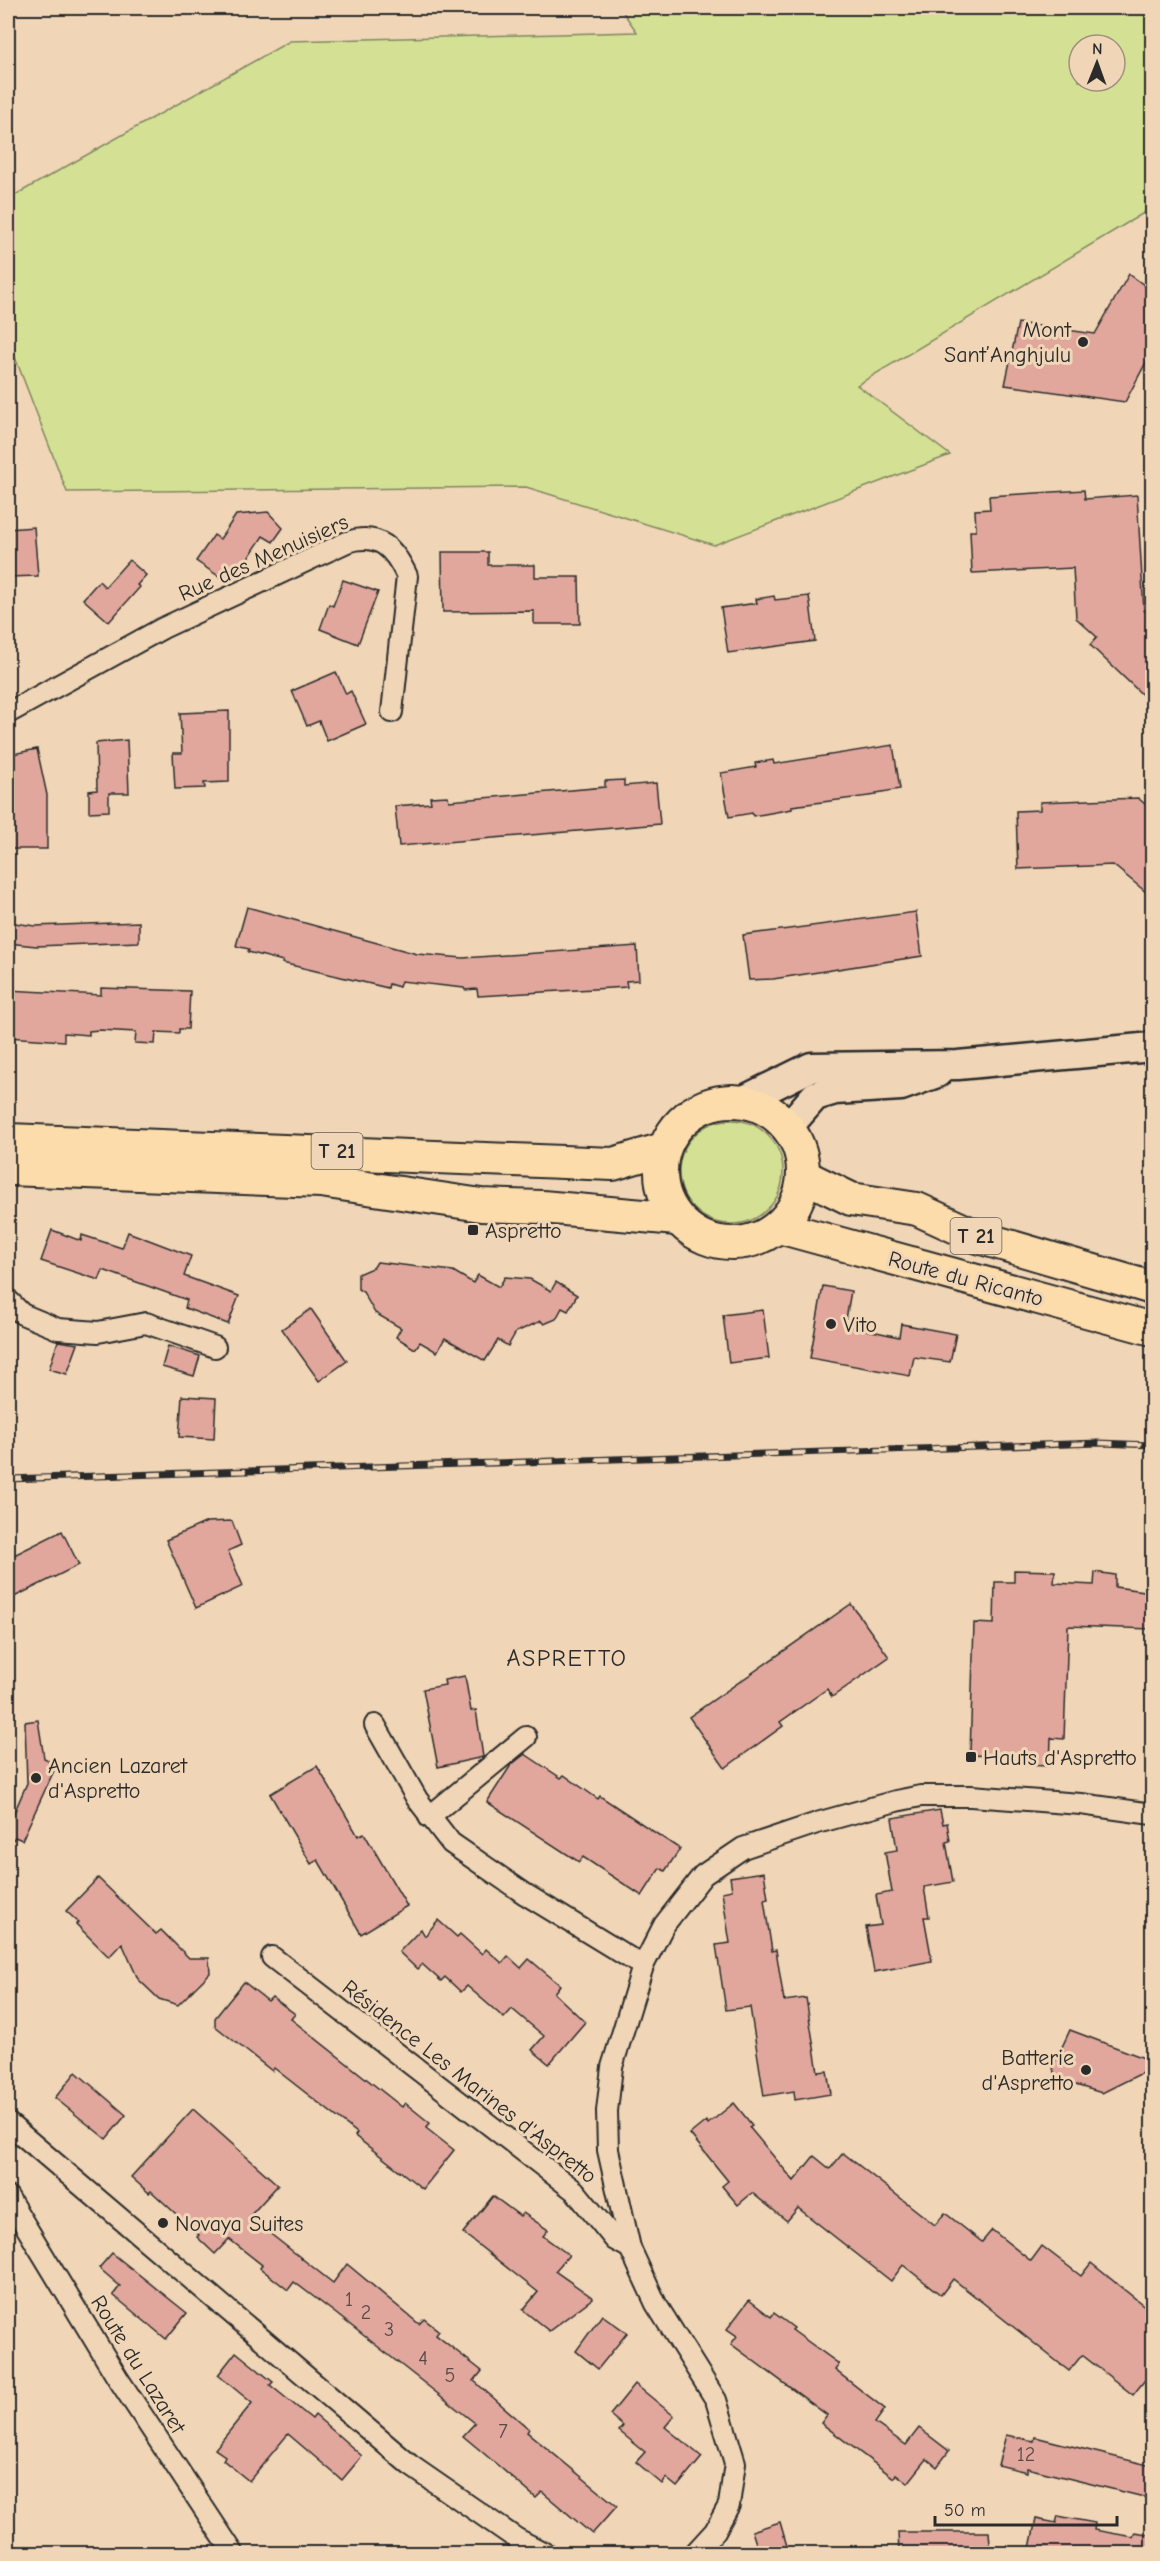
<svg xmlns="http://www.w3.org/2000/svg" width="1160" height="2561" font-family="'Comic Neue',sans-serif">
<rect width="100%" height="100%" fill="#f0d6b7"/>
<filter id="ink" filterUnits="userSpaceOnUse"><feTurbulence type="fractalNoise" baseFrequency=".0167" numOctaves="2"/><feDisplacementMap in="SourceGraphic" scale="12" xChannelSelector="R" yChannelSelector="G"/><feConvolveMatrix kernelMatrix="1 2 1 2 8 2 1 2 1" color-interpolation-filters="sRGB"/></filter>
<g filter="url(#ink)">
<g fill="#d4e194" stroke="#808660" stroke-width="1.5" fill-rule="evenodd">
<path d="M620 8H1152V208L857 385 950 455 714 545 526 487 67 492 8 339V199L290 41 637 32ZM1079 45H1115V81H1079Z"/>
<circle cx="731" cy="1172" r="52"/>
</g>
<g fill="#e1a79d" stroke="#2b2b2b" stroke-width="1.5">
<polygon points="1129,274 1152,291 1152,351 1125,402 1005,385 1018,323 1095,334"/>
<polygon points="1084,490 1085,499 1137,495 1144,611 1152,611 1152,704 1090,645 1097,637 1076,618 1073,568 972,573 970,531 976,531 975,510 990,509 989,496"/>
<polygon points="268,512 283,528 273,542 263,536 239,572 234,569 226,581 196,561 214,535 220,539 236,515"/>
<polygon points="34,527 38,576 8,577 8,529"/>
<polygon points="442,552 488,552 488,565 535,565 535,577 579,577 580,624 534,624 534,611 443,612"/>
<polygon points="129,560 146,575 137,585 140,587 109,622 83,599 99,581 105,587"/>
<polygon points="343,580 378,592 358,644 320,629 329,604 333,606"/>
<polygon points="774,596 775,600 809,596 815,641 728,653 721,608 757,603 756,599"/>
<polygon points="336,672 346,694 351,691 366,724 327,741 319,721 307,726 292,691"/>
<polygon points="229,711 229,782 204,783 205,788 175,789 173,753 182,753 180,713"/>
<polygon points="127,740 129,793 109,793 109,811 89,812 89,791 97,790 96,743"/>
<polygon points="893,745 900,789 876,793 877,795 792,806 792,809 753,816 752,813 729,817 721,773 756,767 755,763 773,760 774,764"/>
<polygon points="37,749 47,795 47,849 8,849 8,755"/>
<polygon points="624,780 624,786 656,783 660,824 399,846 395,806 431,803 430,797 448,796 449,801 605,787 605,781"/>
<polygon points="1138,798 1152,810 1152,897 1113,865 1018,869 1016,811 1040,810 1040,802"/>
<polygon points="247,907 417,954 463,958 637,946 639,980 626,981 627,987 478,996 477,989 465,990 464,988 401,981 399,987 389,984 388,988 282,963 283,961 248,952 249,949 236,946"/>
<polygon points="916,912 922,956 773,979 749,980 743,935"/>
<polygon points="8,922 35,926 139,922 139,942 36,946 8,943"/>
<polygon points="101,988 190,991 188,1029 179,1029 179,1033 156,1032 155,1044 135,1043 136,1032 99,1030 89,1031 89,1035 64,1033 64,1041 8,1037 8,990 101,995"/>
<polygon points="52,1230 81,1241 82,1235 122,1248 128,1232 191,1256 184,1276 239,1296 228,1324 185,1308 187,1300 103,1270 99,1280 41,1261"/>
<polygon points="377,1262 453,1271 473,1283 478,1275 499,1287 505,1277 530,1279 551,1291 556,1282 577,1295 568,1311 562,1308 556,1319 544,1324 541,1321 516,1332 508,1346 498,1340 485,1361 445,1338 437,1352 420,1342 415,1349 396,1337 401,1328 375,1313 363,1292 358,1289 358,1274 374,1267"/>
<polygon points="823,1286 851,1291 845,1325 899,1337 901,1324 956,1334 950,1362 914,1357 910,1376 810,1358"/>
<polygon points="311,1309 347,1361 319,1381 282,1329"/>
<polygon points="763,1310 769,1358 729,1363 723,1315"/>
<polygon points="58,1341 78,1344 67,1374 49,1369"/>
<polygon points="168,1346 200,1356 194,1376 162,1367"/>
<polygon points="182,1396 216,1398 214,1439 179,1437"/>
<polygon points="232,1521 241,1545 228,1551 243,1586 196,1608 166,1540 207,1522"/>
<polygon points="62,1531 79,1565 8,1600 8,1558"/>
<polygon points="1014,1570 1055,1571 1054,1583 1094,1585 1095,1572 1115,1575 1115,1587 1152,1592 1152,1629 1068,1626 1064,1739 1051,1738 1050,1766 1022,1765 1022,1757 970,1755 974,1623 994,1624 995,1582 1014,1582"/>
<polygon points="851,1604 889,1657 832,1697 827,1689 780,1722 783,1726 725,1768 689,1717"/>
<polygon points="465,1676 471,1711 476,1710 483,1757 438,1767 423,1689 445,1685 444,1680"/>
<polygon points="38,1720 44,1758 57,1764 22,1840 15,1837 9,1845 8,1827 27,1783 25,1722"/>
<polygon points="525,1754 561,1778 564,1775 598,1799 600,1796 680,1849 665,1871 660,1868 642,1896 583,1857 579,1862 487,1802 511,1765"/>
<polygon points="317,1766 358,1836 364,1833 407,1906 361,1934 318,1860 311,1864 270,1794"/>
<polygon points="940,1810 943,1824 947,1823 950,1841 946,1842 953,1882 924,1887 929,1917 924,1917 932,1961 874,1972 866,1927 881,1925 876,1895 892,1892 885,1852 897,1850 892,1818"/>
<polygon points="764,1872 768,1899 764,1900 772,1951 776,1950 784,2001 806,1998 818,2072 827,2071 831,2094 795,2100 794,2091 764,2096 750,2007 726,2010 716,1945 730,1943 722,1892 732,1890 730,1877"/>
<polygon points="98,1878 156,1934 161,1930 189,1958 209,1958 210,1973 178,2005 159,1999 138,1979 122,1943 109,1957 76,1924 78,1922 66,1911"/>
<polygon points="438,1920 457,1937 460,1934 482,1954 486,1949 502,1963 508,1956 521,1968 529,1959 560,1985 554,1993 585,2022 549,2064 532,2050 544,2036 512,2009 504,2018 467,1986 461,1992 445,1977 441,1981 422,1964 417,1969 399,1952 421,1929 425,1936"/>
<polygon points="244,1982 268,2001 272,1997 295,2014 291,2019 402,2107 405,2103 430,2123 426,2128 454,2150 423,2189 355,2136 357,2133 274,2068 272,2071 215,2026 215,2018"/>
<polygon points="1070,2030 1152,2061 1152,2068 1102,2093 1059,2080 1054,2073 1053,2066"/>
<polygon points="76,2072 126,2115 106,2139 55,2098"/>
<polygon points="734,2103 752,2125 749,2127 794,2181 814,2156 830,2169 843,2153 935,2225 945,2213 982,2242 992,2230 1031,2261 1042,2246 1081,2276 1091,2263 1152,2312 1152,2371 1133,2395 1082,2355 1069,2371 953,2279 941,2295 903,2265 891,2281 798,2208 787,2221 752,2193 738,2205 722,2186 728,2181 690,2134 706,2121 708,2124"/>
<polygon points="193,2109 278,2185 249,2217 333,2283 347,2264 419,2324 424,2319 439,2331 436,2335 482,2371 474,2381 529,2429 527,2432 617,2506 592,2534 542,2492 536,2498 481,2451 463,2436 475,2423 335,2313 294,2282 288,2290 260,2268 262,2265 229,2239 215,2254 197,2237 199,2235 151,2191 149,2193 131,2177"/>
<polygon points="493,2196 520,2216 523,2213 548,2230 543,2236 569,2255 555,2271 593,2298 549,2331 523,2310 538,2292 463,2233"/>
<polygon points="112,2253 187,2313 166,2339 113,2295 120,2286 99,2268"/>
<polygon points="749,2300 771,2317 774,2313 794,2328 792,2330 839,2364 835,2370 885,2409 875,2423 906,2445 919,2428 949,2451 937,2467 927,2459 908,2483 896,2474 894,2478 821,2423 827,2415 731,2344 737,2336 727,2329"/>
<polygon points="602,2315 627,2333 598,2369 576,2351"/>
<polygon points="236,2352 273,2382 270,2385 312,2419 315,2415 362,2456 342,2480 288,2434 249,2481 223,2460 225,2456 215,2449 252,2403 218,2375"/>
<polygon points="635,2384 674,2416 665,2427 702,2457 677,2487 666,2478 662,2484 636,2462 645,2452 619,2431 623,2426 610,2415"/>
<polygon points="1006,2435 1034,2441 1035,2437 1152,2466 1152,2499 1027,2468 1027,2472 998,2465"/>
<polygon points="1058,2516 1095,2523 1094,2530 1133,2537 1135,2532 1152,2535 1152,2553 1029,2553 1036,2519 1056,2523"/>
<polygon points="780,2522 789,2553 759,2553 752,2531"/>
<polygon points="898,2532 989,2532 990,2545 984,2553 899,2553"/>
</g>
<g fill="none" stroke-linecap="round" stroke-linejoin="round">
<g stroke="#2b2b2b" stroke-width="24">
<g id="minor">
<path d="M8 713 163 628 347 542C379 532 394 548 407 576L392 712"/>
<polyline points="8,1300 22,1314 58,1329 98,1332 146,1323 215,1347"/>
<polyline points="375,1725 417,1799 451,1843 525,1894 643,1966"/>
<polyline points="429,1817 526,1737"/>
<polyline points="272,1957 575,2191 615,2240 630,2248"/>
<polyline points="8,2123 410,2465 517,2539 546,2554"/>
<polyline points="8,2197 117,2377 234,2554"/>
<polyline points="694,2554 715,2531 729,2505 735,2463 716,2400 656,2304 630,2248 608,2150 607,2111 612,2067 643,1966 664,1925 703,1875 743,1848 817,1823 896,1801 921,1796 971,1796 1081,1804 1152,1814"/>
</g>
</g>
<g stroke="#2b2b2b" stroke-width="33">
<g id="secondary">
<polyline points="742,1101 811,1067 958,1065 1152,1047"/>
<polyline points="788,1127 815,1096 835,1090 901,1086 937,1073"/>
</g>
</g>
<g stroke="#2b2b2b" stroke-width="36">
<g id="primary">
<circle cx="732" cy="1172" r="71"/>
<polyline points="8,1140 613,1164 663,1149"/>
<polyline points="8,1169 321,1181 481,1205 542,1207 677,1219"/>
<polyline points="804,1176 851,1199 917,1209 978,1237 1152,1288"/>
<polyline points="779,1227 1152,1329"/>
</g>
</g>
<use href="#minor" stroke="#f0d6b7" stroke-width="20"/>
<use href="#secondary" stroke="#f0d6b7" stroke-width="28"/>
<use href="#primary" stroke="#fddcac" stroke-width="32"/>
<g stroke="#2b2b2b" stroke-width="7">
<polyline id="rail" points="8,1479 1099,1443 1152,1445"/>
</g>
<use href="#rail" stroke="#f0d6b7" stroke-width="4.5" stroke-dasharray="14" stroke-linecap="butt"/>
</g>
</g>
<g fill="#2b2b2b" stroke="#f0d6b7" stroke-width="2">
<circle cx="1083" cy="342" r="6"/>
<rect x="467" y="1224" width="12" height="12" rx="3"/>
<circle cx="831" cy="1324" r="6"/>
<rect x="965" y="1751" width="12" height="12" rx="3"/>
<circle cx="36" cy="1778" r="6"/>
<circle cx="1086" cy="2070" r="6"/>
<circle cx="163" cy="2223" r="6"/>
</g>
<g text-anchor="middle" stroke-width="6" stroke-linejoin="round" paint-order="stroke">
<g font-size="20" fill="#584a48">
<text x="349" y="2306">1</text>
<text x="366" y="2319">2</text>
<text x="389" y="2336">3</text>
<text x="423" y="2365">4</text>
<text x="450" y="2382">5</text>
<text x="503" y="2438">7</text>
<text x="1026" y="2461">12</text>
</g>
<g fill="#f0d6b7" stroke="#665e55" stroke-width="1.5">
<rect x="311.5" y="1133" width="51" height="36" rx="4.5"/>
<rect x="950.5" y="1218" width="51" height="36" rx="4.5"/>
</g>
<g font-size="21" font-weight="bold" fill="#2b2b2b">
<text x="337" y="1158">T 21</text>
<text x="976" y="1243">T 21</text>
</g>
<g font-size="22" fill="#2b2b2b" stroke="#f0d6b7" text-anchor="start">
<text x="1071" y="337" text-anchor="end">Mont<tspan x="1071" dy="25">Sant’Anghjulu</tspan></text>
<text x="485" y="1238">Aspretto</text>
<text x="843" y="1332">Vito</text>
<text x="983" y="1765">Hauts d'Aspretto</text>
<text x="48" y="1773">Ancien Lazaret<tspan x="48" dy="25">d'Aspretto</tspan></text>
<text x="1074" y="2065" text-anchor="end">Batterie<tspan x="1074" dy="25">d'Aspretto</tspan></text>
<text x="175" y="2231">Novaya Suites</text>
</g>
<g font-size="22" fill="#2b2b2b" stroke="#f0d6b7">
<text transform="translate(263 557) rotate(-24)" y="8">Rue des Menuisiers</text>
<text transform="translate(966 1278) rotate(15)" y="8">Route du Ricanto</text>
<text transform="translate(470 2081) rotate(38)" y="8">Résidence Les Marines d'Aspretto</text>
<text transform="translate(139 2364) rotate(58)" y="8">Route du Lazaret</text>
</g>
<g font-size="24" letter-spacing="1.5" fill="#2b2b2b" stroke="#f0d6b7">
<text x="567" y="1666">ASPRETTO</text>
</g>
</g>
<rect width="1160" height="2561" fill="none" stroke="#f0d6b7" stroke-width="30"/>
<rect x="15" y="15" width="1130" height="2531" fill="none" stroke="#2b2b2b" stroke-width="2" filter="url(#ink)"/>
<g transform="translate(1097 63) rotate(1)"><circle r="28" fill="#f0d6b7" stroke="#a1927f" stroke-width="1.5"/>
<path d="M0-4.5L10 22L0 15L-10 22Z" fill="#2b2b2b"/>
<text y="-9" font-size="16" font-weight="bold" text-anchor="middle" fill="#2b2b2b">N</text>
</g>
<path d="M935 2516v9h182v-9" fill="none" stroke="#2b2b2b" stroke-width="3"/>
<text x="944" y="2516" font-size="18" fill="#2b2b2b" stroke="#f0d6b7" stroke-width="4.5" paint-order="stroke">50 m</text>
</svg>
